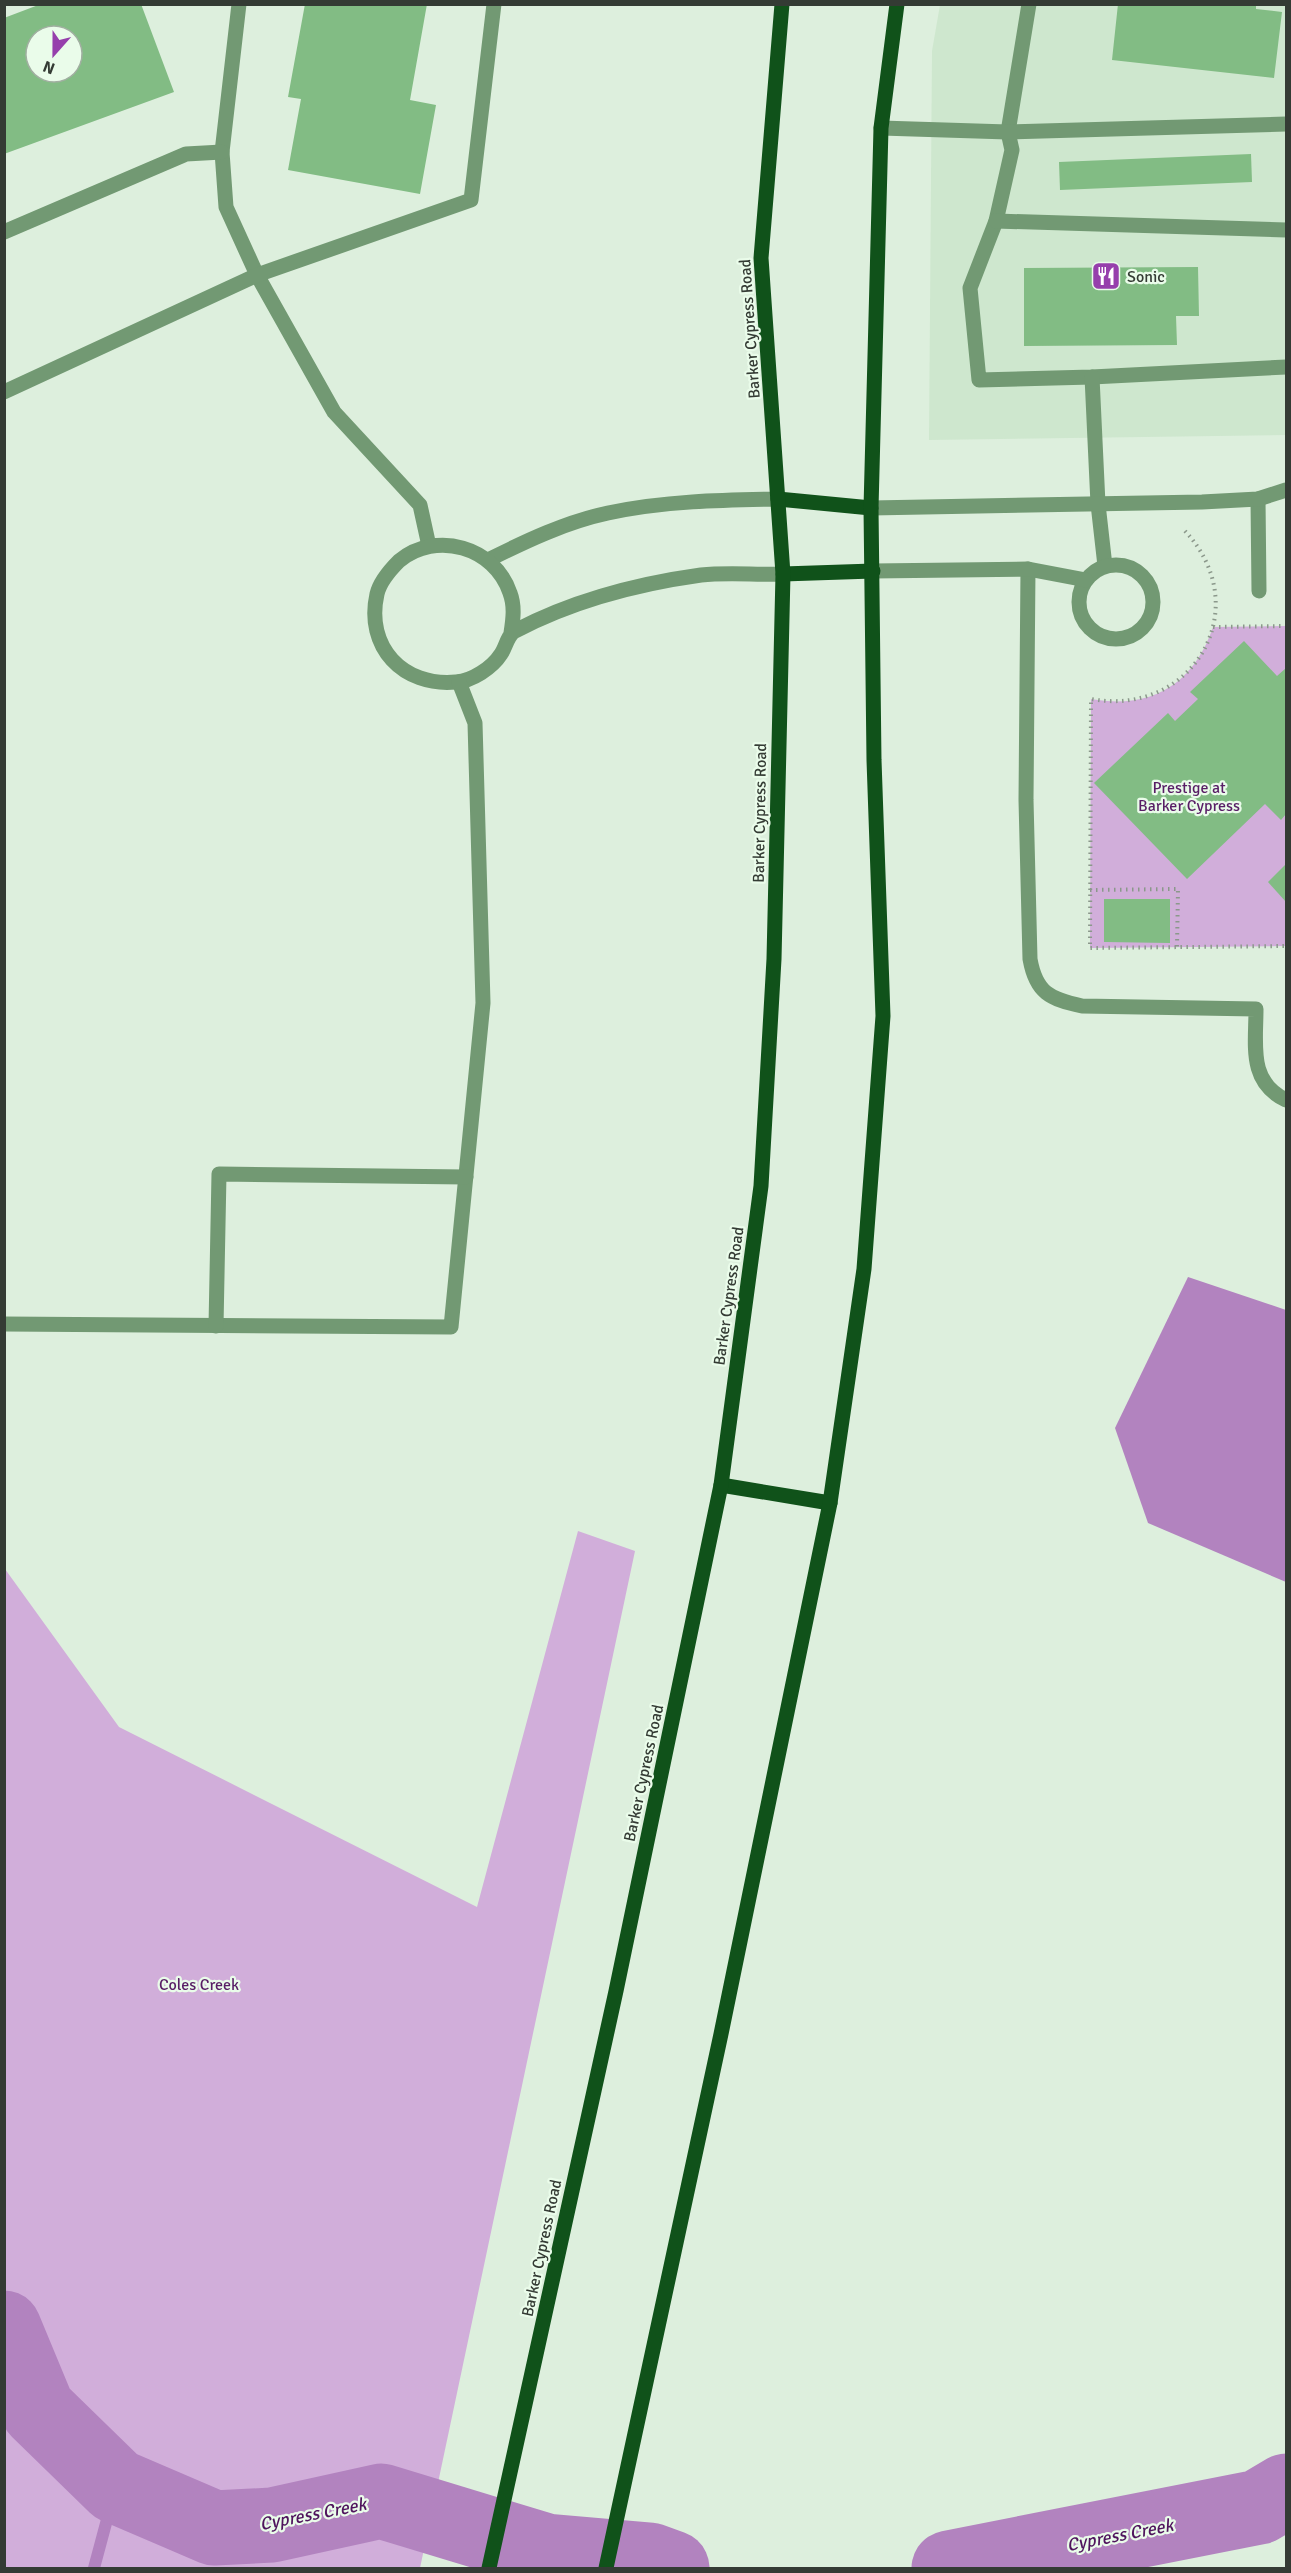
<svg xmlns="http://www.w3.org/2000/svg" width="1291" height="2573" font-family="Signika,sans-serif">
<rect width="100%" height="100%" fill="#ddefdd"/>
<polygon fill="#cee7ce" points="940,5 1286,5 1286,435 929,440 932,51"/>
<g fill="#d1aeda">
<path d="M1286 626V946L1090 948 1091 699C1151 710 1194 684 1213 627Z"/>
<polygon points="578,1531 635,1551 420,2568 5,2568 5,1569 119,1727 477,1907"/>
</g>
<polygon fill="#b283bf" points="1188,1277 1286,1310 1286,1582 1148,1523 1115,1428"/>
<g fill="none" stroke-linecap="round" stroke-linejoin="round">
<polyline stroke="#b283bf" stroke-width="12" points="94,2568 116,2486"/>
<g stroke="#b283bf" stroke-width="75">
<polyline points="4,2328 38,2410 116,2486 214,2528 272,2525 381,2501 546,2551 650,2560 672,2568"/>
<polyline points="949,2568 1259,2507 1286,2491"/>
</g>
</g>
<g fill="#82bc84" fill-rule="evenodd">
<path d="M41 4H141L174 92 4 154V18ZM36 36H72V72H36Z"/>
<polygon points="305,4 427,4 410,100 436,105 420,194 288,170 301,99 288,97"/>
<polygon points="1118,4 1256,4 1256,9 1282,12 1274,78 1112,60"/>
<polygon points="1251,154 1252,182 1060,190 1059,162"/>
<polygon points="1198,267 1199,316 1176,316 1177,345 1024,346 1024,268"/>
<polygon points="1244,641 1277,676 1286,668 1286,814 1281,820 1265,804 1187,879 1094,783 1168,713 1175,721 1198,699 1190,692"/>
<polygon points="1286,864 1286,902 1268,882"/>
<polygon points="1104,899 1170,899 1170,943 1104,942"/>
</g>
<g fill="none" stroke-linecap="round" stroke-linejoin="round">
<g stroke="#8b988b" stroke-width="4" stroke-dasharray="1.5 4.5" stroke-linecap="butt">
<path d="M1185 531C1257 608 1193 718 1091 699L1090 948 1286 946"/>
<polyline points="1213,627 1286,626"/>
<polyline points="1090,890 1178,889 1177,947"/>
</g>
<g stroke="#729973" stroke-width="15">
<polyline points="239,4 222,152 226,207 257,275 334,412 420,505 429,546"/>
<polyline points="1029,4 1008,132 1012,150 996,221 970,288 979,380 1092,377 1286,367"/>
<polyline points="881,128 1008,132 1286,124"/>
<polyline points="996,221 1286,230"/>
<polyline points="4,232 186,154 222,152"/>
<polyline points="1092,377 1098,504 1105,566"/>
<polyline points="4,392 257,275 471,200 494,4"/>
<polyline points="1258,499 1259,591"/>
<polyline points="871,508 1202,502 1258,499 1286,490"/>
<path d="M488 560C526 541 566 522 608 513 664 501 721 500 778 499"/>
<circle cx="1116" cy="602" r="37"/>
<path d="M1028 569 1026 800 1030 959C1036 993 1050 999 1082 1006L1256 1009C1256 1045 1248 1082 1286 1100"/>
<polyline points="873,571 1028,569 1086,580"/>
<path d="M511 633C513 620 515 606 510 593 495 547 436 530 399 561 390 570 380 581 377 594 365 647 403 687 456 682 472 681 492 668 501 654 506 647 507 636 515 631 572 601 636 584 701 575 727 572 756 575 783 574"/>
<polyline points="4,1324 451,1327 483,1003 475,723 459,682"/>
<polyline points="216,1326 219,1174 466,1177"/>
</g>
<g stroke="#10521a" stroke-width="15">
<polyline points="778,499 871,508"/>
<polyline points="783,574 873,571"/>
<polyline points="721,1485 830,1503"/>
<polyline points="489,2568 616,1991 721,1485 761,1186 774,959 783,574 761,258 782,4"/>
<polyline points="606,2568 721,2034 830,1503 864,1269 883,1016 874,760 871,508 881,128 897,4"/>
</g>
</g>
<defs>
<g id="restaurant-square" transform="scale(1.5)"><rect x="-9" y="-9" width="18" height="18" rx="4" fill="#963fac" stroke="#eafcea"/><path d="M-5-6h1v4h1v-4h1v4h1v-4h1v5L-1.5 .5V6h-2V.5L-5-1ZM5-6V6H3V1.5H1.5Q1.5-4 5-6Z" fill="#fff"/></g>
</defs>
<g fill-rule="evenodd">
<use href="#restaurant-square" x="1106" y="276"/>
</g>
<g text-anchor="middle" stroke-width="4.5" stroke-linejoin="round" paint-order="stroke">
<g font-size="16" fill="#343b34" stroke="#eafcea" text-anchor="start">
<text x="1127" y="282">Sonic</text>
</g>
<g font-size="16" fill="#343b34" stroke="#eafcea">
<text transform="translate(749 329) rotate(-94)" y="6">Barker Cypress Road</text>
<text transform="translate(759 813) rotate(-89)" y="6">Barker Cypress Road</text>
<text transform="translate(728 1296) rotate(-82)" y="6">Barker Cypress Road</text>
<text transform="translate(643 1773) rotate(-78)" y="6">Barker Cypress Road</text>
<text transform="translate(541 2248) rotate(-78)" y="6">Barker Cypress Road</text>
</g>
<g font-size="16" fill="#581e66" stroke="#eafcea">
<text x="1189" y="793">Prestige at<tspan x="1189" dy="18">Barker Cypress</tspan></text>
<text x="199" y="1990">Coles Creek</text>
</g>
<g font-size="18" font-style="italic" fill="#4f145d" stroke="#eafcea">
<text transform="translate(313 2514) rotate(-11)" y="6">Cypress Creek</text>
<text transform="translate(1120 2535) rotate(-11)" y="6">Cypress Creek</text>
</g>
</g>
<rect width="1291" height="2573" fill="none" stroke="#343b34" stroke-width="12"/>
<g transform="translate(54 54) rotate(201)"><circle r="28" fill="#eafcea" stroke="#a1afa1" stroke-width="1.5"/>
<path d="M0-4.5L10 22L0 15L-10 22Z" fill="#963fac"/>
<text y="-9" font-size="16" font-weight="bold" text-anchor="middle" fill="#343b34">N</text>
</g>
</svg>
